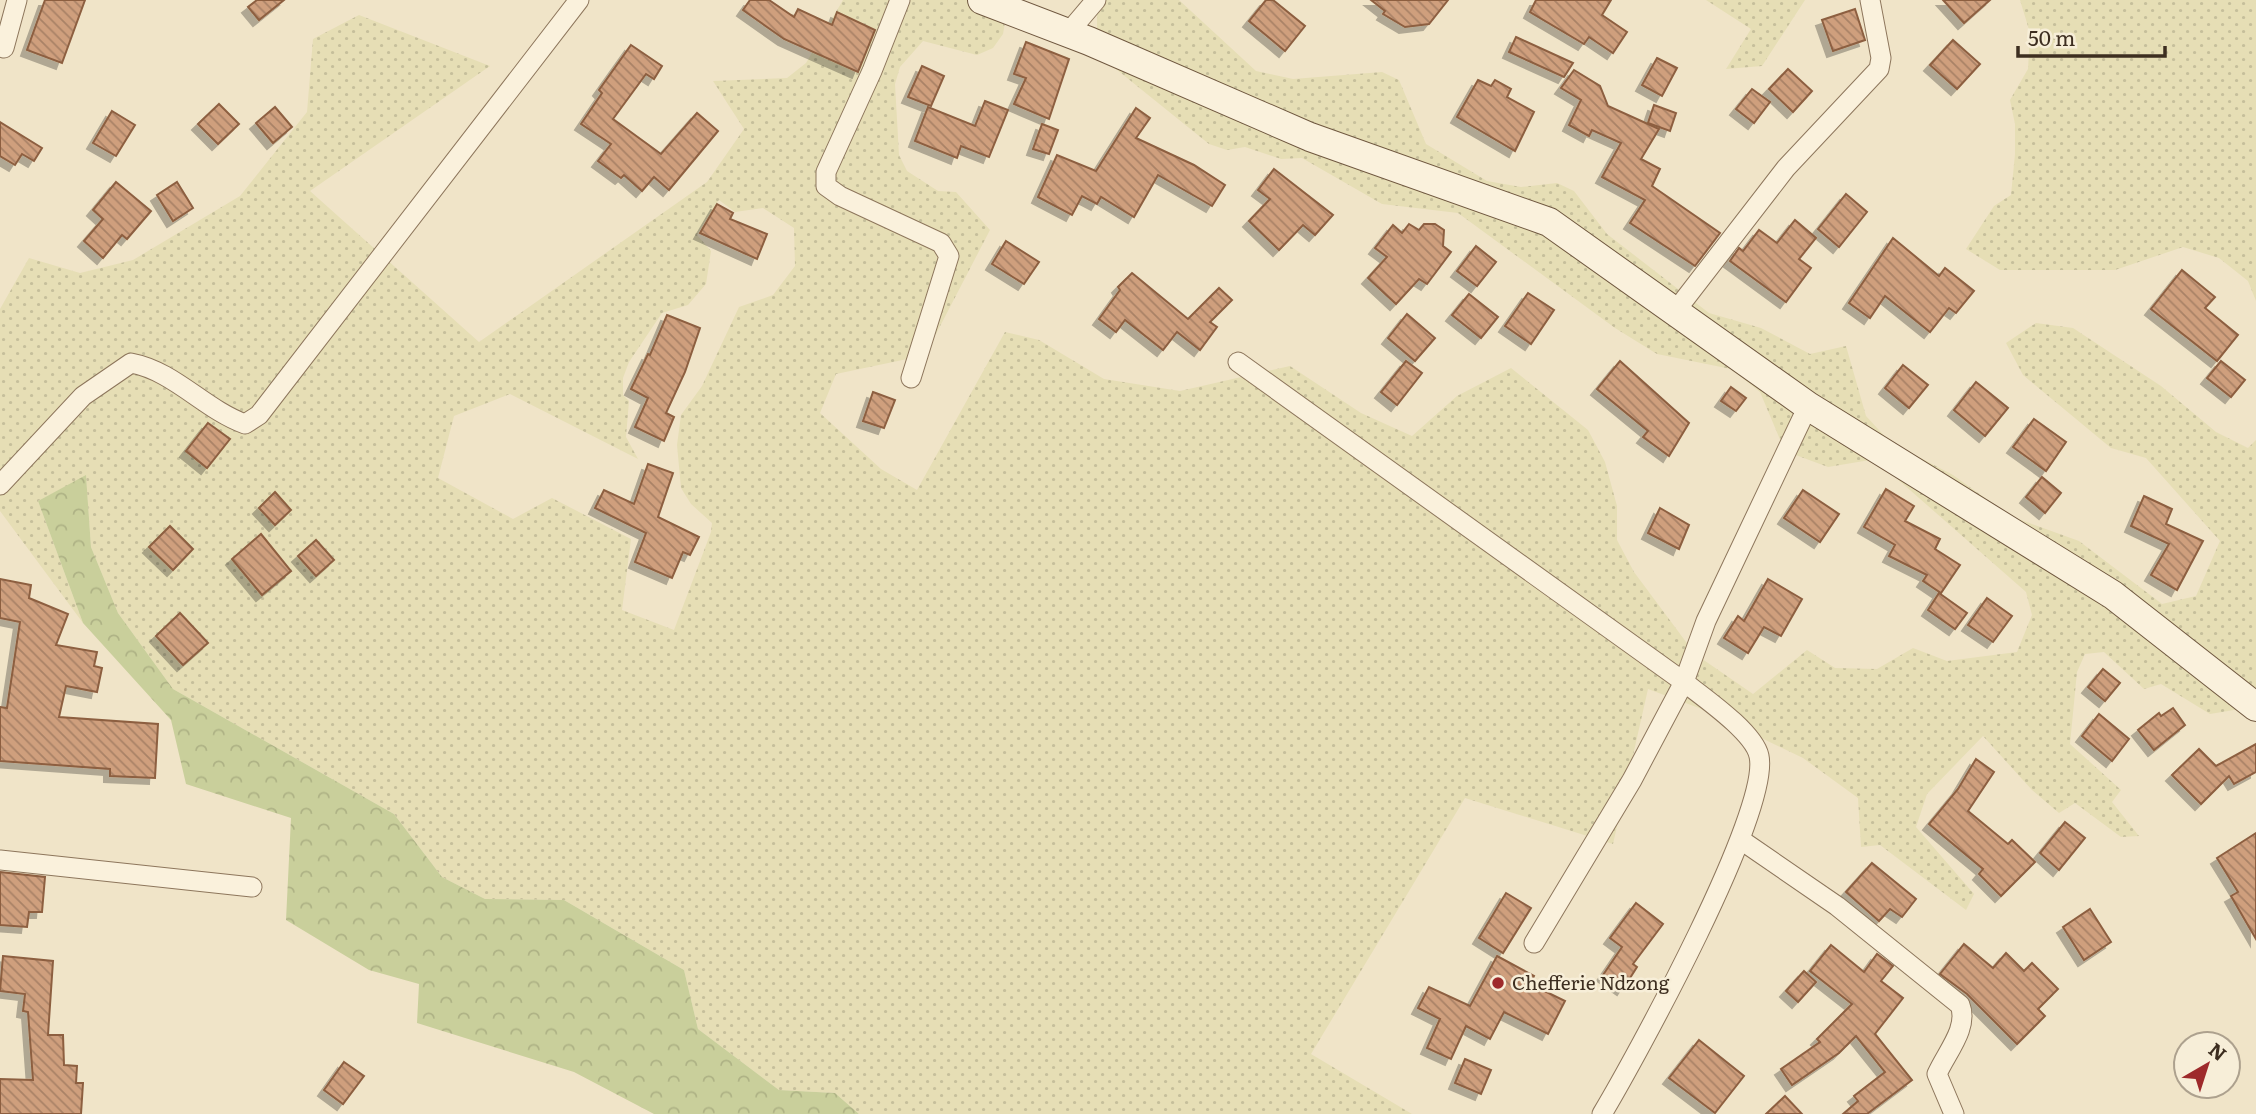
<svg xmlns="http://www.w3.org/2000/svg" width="2256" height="1114" font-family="Literata,serif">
<defs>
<pattern id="farmland-dots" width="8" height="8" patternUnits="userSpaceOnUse" patternTransform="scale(1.75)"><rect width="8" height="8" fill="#e6deb5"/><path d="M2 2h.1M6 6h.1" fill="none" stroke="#c6bf9b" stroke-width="1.8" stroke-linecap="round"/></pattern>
<pattern id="forest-crowns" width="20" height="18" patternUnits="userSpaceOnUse" patternTransform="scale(1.75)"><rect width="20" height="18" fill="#c9cf9b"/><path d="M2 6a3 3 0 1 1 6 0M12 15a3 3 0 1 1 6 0" fill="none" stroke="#aeb285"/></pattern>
<pattern id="building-back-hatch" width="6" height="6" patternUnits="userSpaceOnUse" patternTransform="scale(1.75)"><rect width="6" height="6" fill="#cf9f7d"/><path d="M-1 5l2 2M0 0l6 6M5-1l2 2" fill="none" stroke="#a98266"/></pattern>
<filter id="shadow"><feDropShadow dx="-6" dy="6" stdDeviation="0" flood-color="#0004"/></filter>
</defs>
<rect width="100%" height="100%" fill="#f0e4c8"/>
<g fill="url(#farmland-dots)" fill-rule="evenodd">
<path d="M843 0H1009L1003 34 993 48 977 55 923 41 900 67 895 84 899 155 907 171 938 191 956 192 990 230 936 334 912 358 836 374 820 413 881 469 917 490 1005 332 1039 340 1104 379 1180 391 1290 366 1361 413 1412 436 1457 396 1511 368 1588 430 1605 462 1617 506V540L1634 572 1695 654 1753 694 1807 650 1835 668 1877 669 1913 648 1947 661 2017 652 2032 615 2026 592 1886 469 1870 460 1828 467 1793 454 1781 442 1760 392 1731 369 1657 354 1615 328 1458 213 1382 204 1302 158 1281 159 1245 147 1227 150 1209 144 1106 61 1097 44V0H1179L1256 71 1293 79 1382 72 1399 80 1426 144 1487 181 1521 187 1557 183 1574 191 1607 234 1709 313 1761 328 1810 354 1846 346 1866 416 1890 442 1953 475 2010 516 2079 541 2162 604 2196 596 2220 541 2146 458 2111 448 2023 375 2006 343 2036 323 2073 328 2161 386 2216 432 2248 448 2256 440V719L2240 709 2210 714 2161 684 2144 689 2104 652 2085 654 2077 672 2070 744 2121 790 2112 802 2139 836 2121 837 2075 803 2059 813 2032 790 1983 736 1927 794 1916 827 1974 894 1966 910 1880 845 1861 847 1858 798 1803 758 1699 708 1648 689 1613 844 1465 798 1311 1054 1412 1114H859L835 1093 779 1090 698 1029 684 970 564 900 485 899 442 877 394 814 173 689 118 613 91 547 86 476 38 501 83 623 0 511V309L29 258 80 273 133 260 240 196 307 112 313 39 359 15 490 66 310 191 479 342 707 182 744 129 713 81 787 78 806 63ZM719 200 735 212 763 208 794 228 795 266 773 295 739 307 702 386 681 415 677 445 681 488 691 504 712 523 711 532 674 630 622 610 631 539 552 498 513 519 438 478 454 416 510 394 638 459 626 437 629 401 623 395V378L629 362 662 313 688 305 706 284 711 251 697 235Z"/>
<polygon points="1706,0 1805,0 1762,66 1726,69 1751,29"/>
<polygon points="2020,0 2256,0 2256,301 2248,281 2219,258 2183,247 2115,270 2000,270 1966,249 1994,206 2011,195 2015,154 2015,124 2010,100 2028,69 2030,33"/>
</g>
<polygon fill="url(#forest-crowns)" points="86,475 91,547 118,613 173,689 394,814 442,877 485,899 564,900 684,970 698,1029 779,1090 835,1093 859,1114 654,1114 574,1072 417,1023 419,984 369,970 286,920 291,818 186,784 171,720 83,623 38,501"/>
<g fill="url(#building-back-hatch)" stroke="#8d5f41" stroke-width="2" filter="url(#shadow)">
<polygon points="45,0 85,0 62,63 27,50"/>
<polygon points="257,0 284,0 259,20 248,7"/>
<polygon points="750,0 769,0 794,17 798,9 832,25 837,12 875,30 858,72 784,39 743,10"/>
<polygon points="1266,0 1273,0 1305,26 1285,51 1249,21"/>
<polygon points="1371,0 1448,0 1429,24 1405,27 1383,14 1385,11"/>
<polygon points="1536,0 1611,0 1602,15 1627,32 1613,53 1589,37 1584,44 1530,12"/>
<polygon points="1943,0 1990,0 1964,23"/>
<polygon points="1855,9 1865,40 1833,51 1822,20"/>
<polygon points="1516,37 1573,63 1564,77 1509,52"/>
<polygon points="1953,40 1980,64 1957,89 1930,65"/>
<polygon points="1026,42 1069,59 1049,119 1014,104 1026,78 1014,74"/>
<polygon points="631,45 662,66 654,79 646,74 613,119 661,154 697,113 718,131 669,190 654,177 642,191 624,175 621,178 598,161 611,144 581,124 602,93 599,90"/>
<polygon points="1657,58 1677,68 1662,96 1642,85"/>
<polygon points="922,66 944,76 931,106 908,97"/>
<polygon points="1788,69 1812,91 1793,112 1769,89"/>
<polygon points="1574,70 1600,86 1608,106 1659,129 1641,159 1660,169 1652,186 1720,233 1695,266 1630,223 1645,200 1602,177 1621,143 1592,130 1589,136 1569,125 1581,100 1561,88"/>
<polygon points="1478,80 1491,86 1495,80 1511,89 1507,97 1534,112 1515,151 1457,117"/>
<polygon points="1752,89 1770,102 1754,123 1736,109"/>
<polygon points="985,101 1008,110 989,157 961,146 957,158 915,141 928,107 975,126"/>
<polygon points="219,104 239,124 218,144 198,124"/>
<polygon points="1654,105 1676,113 1670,131 1648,123"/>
<polygon points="275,107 292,127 273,143 256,123"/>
<polygon points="1136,108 1150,118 1136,138 1194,165 1225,185 1212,206 1158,175 1134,217 1101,197 1097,204 1082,196 1072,215 1038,197 1057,155 1096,171"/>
<polygon points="112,111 135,125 116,156 93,143"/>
<polygon points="0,122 42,148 34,161 22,154 15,165 0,156"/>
<polygon points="1042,124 1058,130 1049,154 1033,149"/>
<polygon points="1274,169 1333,215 1315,235 1303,225 1279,250 1249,221 1270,199 1258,190"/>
<polygon points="116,182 151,211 127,239 122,235 103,258 84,241 103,219 93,210"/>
<polygon points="177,182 193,208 173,221 157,195"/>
<polygon points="1846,194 1867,212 1839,247 1818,229"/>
<polygon points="717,204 733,213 730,219 767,234 757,259 700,233"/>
<polygon points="1795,220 1816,238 1799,259 1811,268 1786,302 1730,261 1739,248 1743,251 1759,230 1777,243"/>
<polygon points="1409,224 1419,230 1424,224 1435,224 1444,230 1443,246 1451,252 1427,284 1419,279 1396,304 1368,278 1387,257 1375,248 1393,225 1402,233"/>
<polygon points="1893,238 1939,276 1945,268 1974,291 1956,313 1949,308 1930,332 1885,296 1870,318 1849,303"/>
<polygon points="1006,241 1039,262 1024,284 992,264"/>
<polygon points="1476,246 1496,262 1477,286 1457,271"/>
<polygon points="2182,270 2215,297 2205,308 2238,335 2217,361 2151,309"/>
<polygon points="1132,273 1188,319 1219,288 1232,300 1210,322 1217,327 1200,350 1177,332 1163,350 1125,320 1116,332 1099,319 1120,290 1118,287"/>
<polygon points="1528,293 1554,310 1531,344 1505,326"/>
<polygon points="1469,294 1498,317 1481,338 1452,315"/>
<polygon points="1407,314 1435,338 1415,361 1388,338"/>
<polygon points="667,315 700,328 685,372 666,413 674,417 664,441 635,427 648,398 631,389 648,354 650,355"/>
<polygon points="1406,361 1422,373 1397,405 1381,392"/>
<polygon points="1620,361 1689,423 1669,456 1643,437 1648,431 1597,389"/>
<polygon points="2221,361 2245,380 2231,397 2207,378"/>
<polygon points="1903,365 1928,385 1909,408 1885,388"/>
<polygon points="1976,382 2008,408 1985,436 1954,410"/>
<polygon points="1731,387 1746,398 1736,411 1721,401"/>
<polygon points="873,392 895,400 884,428 863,421"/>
<polygon points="2034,419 2066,442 2046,471 2013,447"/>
<polygon points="208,423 230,439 207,468 186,451"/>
<polygon points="648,464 673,473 658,517 699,537 690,555 683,552 672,578 635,562 646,533 595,508 604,490 634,504"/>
<polygon points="2042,477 2061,493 2045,513 2026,497"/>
<polygon points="1886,489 1914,506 1905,521 1940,539 1935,549 1960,565 1941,593 1923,581 1927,575 1889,556 1895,545 1864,527"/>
<polygon points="1803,490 1839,514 1820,542 1784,518"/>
<polygon points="275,492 291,510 275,525 259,508"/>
<polygon points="2144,496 2172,509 2166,524 2203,541 2177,590 2151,575 2169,544 2131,526"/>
<polygon points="1660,508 1689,525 1679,549 1648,533"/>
<polygon points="170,526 193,549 173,570 149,547"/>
<polygon points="261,534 291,571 262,595 232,559"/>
<polygon points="316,540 334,560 316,576 298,556"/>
<polygon points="0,579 31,585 29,598 68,614 56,645 97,652 94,666 102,668 97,692 66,686 59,717 158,724 155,778 110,776 110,769 0,761 0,707 7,708 20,622 0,618"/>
<polygon points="1768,579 1802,599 1781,636 1764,627 1748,653 1724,638 1738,616 1744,621"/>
<polygon points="1939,593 1967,613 1955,629 1928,610"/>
<polygon points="1987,598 2012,616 1993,642 1968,625"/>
<polygon points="180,613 208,643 183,665 156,636"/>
<polygon points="2103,669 2120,683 2105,701 2088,687"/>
<polygon points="2173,708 2185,725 2154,750 2138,730 2159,713 2161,716"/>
<polygon points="2099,714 2129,739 2112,761 2082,736"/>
<polygon points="2256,744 2256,772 2234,784 2229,776 2201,804 2172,775 2199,749 2216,766"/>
<polygon points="1976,759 1994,772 1968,811 2008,844 2012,840 2035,862 2001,896 1979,874 1983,869 1929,824 1958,789"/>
<polygon points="2065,822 2085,838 2059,870 2040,853"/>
<polygon points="2256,833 2256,939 2231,896 2238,892 2217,858"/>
<polygon points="1872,863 1916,899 1902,917 1890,909 1879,921 1846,892"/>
<polygon points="0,872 45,877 42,912 29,912 27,927 0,925"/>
<polygon points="1506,893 1531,908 1503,953 1479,938"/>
<polygon points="1636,903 1663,924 1633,964 1637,967 1623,989 1603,975 1622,947 1610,938"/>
<polygon points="2090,909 2111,942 2084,960 2063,927"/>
<polygon points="1964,944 1993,968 2006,953 2024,971 2032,963 2058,989 2038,1009 2045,1016 2017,1044 1967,994 1940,974"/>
<polygon points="1831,945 1864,972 1877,954 1893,966 1881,981 1903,998 1875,1034 1912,1080 1867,1114 1843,1114 1858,1101 1854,1096 1885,1072 1856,1036 1839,1053 1792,1085 1781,1069 1820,1042 1817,1039 1852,1004 1810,971"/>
<polygon points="3,956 53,961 48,1035 63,1035 64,1065 77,1066 76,1083 83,1083 81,1114 0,1114 0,1079 33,1080 28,1012 23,1011 25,994 0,991"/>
<polygon points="1497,956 1534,976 1530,984 1565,1001 1548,1034 1504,1012 1490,1039 1466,1026 1451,1059 1427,1048 1440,1019 1418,1008 1429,987 1470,1006"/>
<polygon points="1804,971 1816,982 1798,1002 1786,991"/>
<polygon points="1699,1040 1744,1076 1715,1113 1669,1078"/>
<polygon points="1465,1059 1491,1070 1481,1094 1455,1083"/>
<polygon points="344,1062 364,1076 343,1104 324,1090"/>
<polygon points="1785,1096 1802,1114 1766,1114"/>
</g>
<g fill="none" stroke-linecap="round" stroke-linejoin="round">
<g stroke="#8d765c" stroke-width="21">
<g id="street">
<polyline points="900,0 872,71 826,172 826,186 840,196 941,243 949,256 911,378"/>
<polyline points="1068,33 1096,0"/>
<polyline points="4,48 17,0"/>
<polyline points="1674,313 1786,168 1879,69 1881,58 1870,0"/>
<polyline points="1238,362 1684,682 1632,780 1534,943"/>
<path d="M0 485 83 396 131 363C174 371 204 409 245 424L259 415 579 0"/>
<path d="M1741 840 1837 906 1960 1005C1969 1028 1946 1053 1937 1074L1954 1114"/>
<polyline points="0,860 252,887"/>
<path d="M1602 1114C1636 1057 1771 811 1759 756 1754 732 1703 697 1684 682L1706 621 1808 406"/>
</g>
</g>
<g stroke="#6f573f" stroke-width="30">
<polyline id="secondary" points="982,0 1089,41 1310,137 1549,222 1808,406 2113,595 2256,707"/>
</g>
<use href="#street" stroke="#faf1dc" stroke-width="19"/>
<use href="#secondary" stroke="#faf1dc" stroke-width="28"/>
</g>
<circle fill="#9e2a2b" stroke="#f7eed8" stroke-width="2.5" cx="1498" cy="983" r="7"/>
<g text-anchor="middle" stroke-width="5" stroke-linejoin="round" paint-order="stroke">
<g font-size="19" fill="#3d2e20" stroke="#f7eed8" text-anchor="start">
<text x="1512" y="990">Chefferie Ndzong</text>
</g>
</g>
<g transform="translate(2207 1065) rotate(39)"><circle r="33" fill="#f7eed8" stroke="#ada18e" stroke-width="2"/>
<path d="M0-5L12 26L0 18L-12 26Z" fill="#9e2a2b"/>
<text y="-10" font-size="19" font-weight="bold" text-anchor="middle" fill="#3d2e20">N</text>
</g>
<path d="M2018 46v10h147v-10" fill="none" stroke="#3d2e20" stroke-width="3.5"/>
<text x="2028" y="46" font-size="21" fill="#3d2e20" stroke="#f7eed8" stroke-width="5" paint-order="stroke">50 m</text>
</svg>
